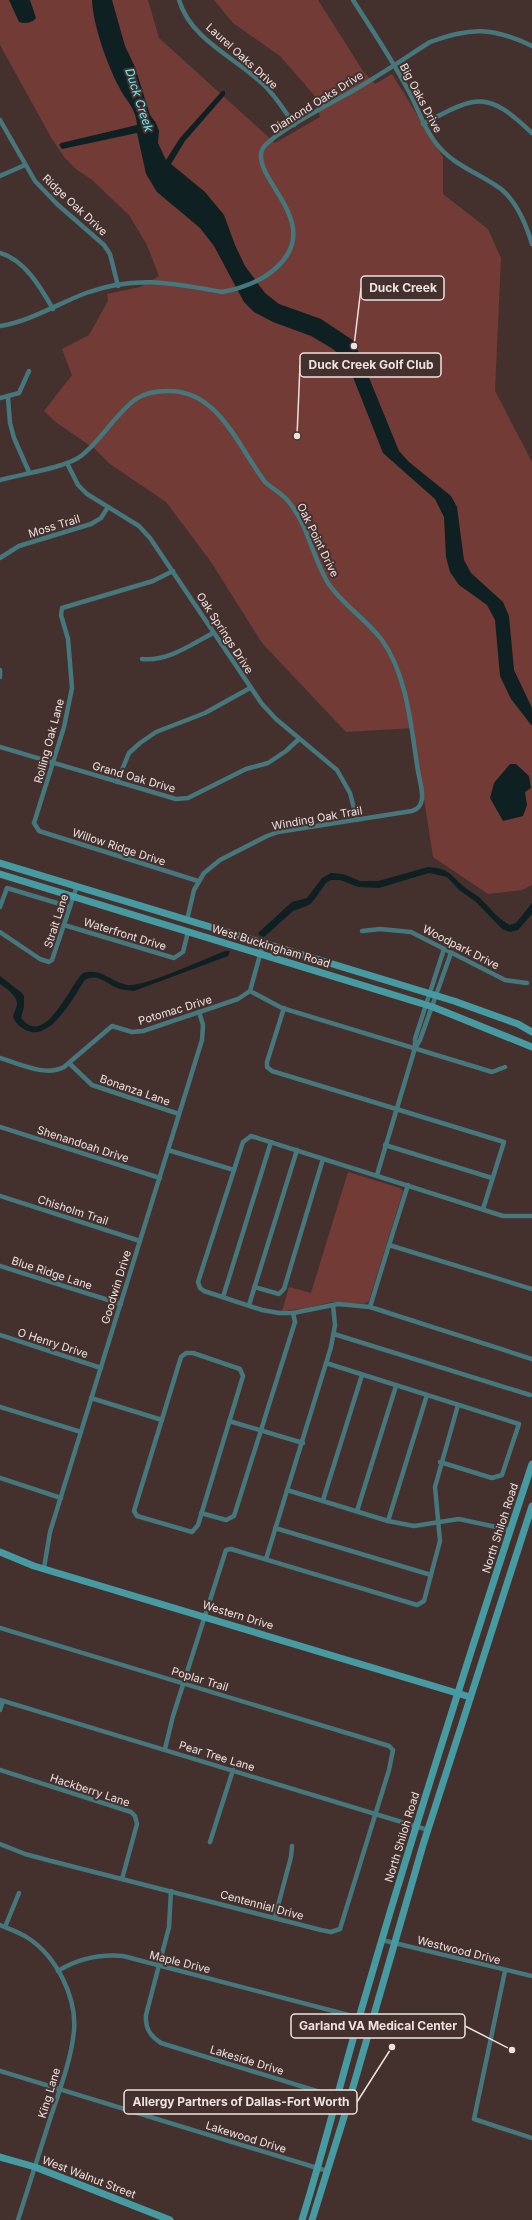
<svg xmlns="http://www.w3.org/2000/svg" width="532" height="2220" font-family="Inter,sans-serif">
<rect width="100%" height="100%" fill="#44312e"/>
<g fill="#733b35">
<polygon points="0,0 148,0 159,38 275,143 320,117 314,95 280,56 233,23 214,0 318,0 363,71 375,84 392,74 443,157 443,194 488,229 501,258 495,391 532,462 532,885 522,890 488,894 433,857 413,728 346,732 262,643 211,562 166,502 110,464 95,449 57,423 44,411 72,375 62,349 89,335 108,301 107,294 140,287 159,276 147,245 129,215 91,179 77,170 65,158 52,139 0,45"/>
<polygon points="348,1172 400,1188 403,1191 369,1301 364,1304 332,1302 307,1308 282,1311 289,1287 311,1293"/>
</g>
<g fill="#0f2022">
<path d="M9 0H30L36 18C32 23 25 24 19 22Z"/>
<path d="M92 0H112L125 46 135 67 150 115 156 123 159 131 158 143 166 160 180 138 222 91H225V95L185 141 171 164 205 192 224 215 235 245 245 266 265 293 279 304 321 319 354 341 399 451 409 462 451 496 457 507 464 560 471 573 503 602 509 616 514 670 532 708V726L511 699 500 676 495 620 487 605 459 585 450 572 446 557 444 517 435 499 383 453 347 362 333 349 311 336 273 322 254 312 244 302 214 246 200 228 157 192 146 174 137 133 62 149 59 145 61 143 137 125C136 108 126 101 119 87 107 64 93 25 92 0Z"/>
<polygon points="510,764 516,764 529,776 531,788 525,792 527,805 523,816 503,821 490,798 494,783"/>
<path d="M428 867C449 869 448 872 462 885 468 891 477 894 482 900 491 909 498 919 510 925L516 923 532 903V914L518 930 510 932 502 929 476 902 459 890 447 877 429 873 379 888 358 887 340 880H331L326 883 314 900 309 905 293 911 264 937 259 935 258 933 292 902 307 898 322 878 331 873 343 874 360 881H378Z"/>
<path d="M225 951H230L228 956 134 991C128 990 122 990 117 988 106 983 95 972 84 981 74 997 51 1040 28 1031 23 1029 17 1025 14 1019 12 1015 15 1012 16 1008 21 998 7 989 0 984V976L22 993 24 996V1007L21 1018C45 1049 69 986 83 973 102 967 111 983 129 985 147 986 206 958 225 951Z"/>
</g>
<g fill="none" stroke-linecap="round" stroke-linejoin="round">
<g stroke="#45777c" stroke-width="4.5">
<path d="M179 0C191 41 239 59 267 88 277 99 286 112 294 125"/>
<path d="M353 0C372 30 392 59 408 90 418 108 423 126 435 142 453 166 478 172 501 189 517 202 526 224 532 244"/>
<polyline points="0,120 35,181 57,204 104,245 110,254 118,286"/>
<path d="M423 124C476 96 486 89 532 133"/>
<polyline points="0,176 25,165"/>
<path d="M0 253C25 260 41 288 53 309"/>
<path d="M0 326C31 321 57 304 86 293 136 275 172 283 222 292 240 289 262 281 276 268 326 223 251 179 262 150 268 135 339 99 356 89 381 74 405 58 430 42 470 27 493 27 532 46"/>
<polyline points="0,398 19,393 29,371"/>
<polyline points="8,398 10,423 14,438 29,472"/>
<polyline points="67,463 78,485 87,494 139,526 150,538 262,704 276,719 337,770 350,793 357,820"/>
<path d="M0 480C21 474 65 468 81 456 102 440 114 415 136 399 145 393 157 391 168 391 219 390 239 448 265 482 272 489 282 493 288 501 308 524 312 557 328 583 342 604 366 619 382 640 408 677 411 728 418 771 420 784 429 806 412 811L278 832 267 836 220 860 204 873 194 890 187 920"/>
<polyline points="0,558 19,546 91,524 101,518 108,507"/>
<polyline points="173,571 153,581 62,608 61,615 68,639 72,688 64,727 34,823 39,831 198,881"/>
<path d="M142 659C167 662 192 644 213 633"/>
<polyline points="0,670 0,677"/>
<polyline points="0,747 176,799 188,798 246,769 268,763 286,751 299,739"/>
<polyline points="117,782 129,753 140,743 156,732 205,713 250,688"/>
<polyline points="0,907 7,888 70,907"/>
<polyline points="64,925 174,958 183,952 188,932"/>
<polyline points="362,931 380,929 411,932 505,980 527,983"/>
<polyline points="0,932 40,959 49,962 52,960 77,886"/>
<polyline points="444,949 415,1039 415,1048 420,1040 451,953"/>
<polyline points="250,991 282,1008 479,1068 492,1072 505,1067"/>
<polyline points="284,1008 267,1062 267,1067 272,1071 504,1142 483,1209"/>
<path d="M0 1058C20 1064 45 1077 64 1067L112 1026 132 1032 143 1031 238 999 250 991 263 944"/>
<polyline points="69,1063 92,1085 179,1114"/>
<polyline points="0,1127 160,1178"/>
<polyline points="385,1145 492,1178"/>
<polyline points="168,1150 234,1170"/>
<polyline points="377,1175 415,1048"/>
<polyline points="0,1196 140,1241"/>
<polyline points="532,1216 503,1216 251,1136 243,1142 198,1282 200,1288 204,1291 262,1310 279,1313 293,1313 338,1304 370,1307 532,1359"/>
<polyline points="389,1245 408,1185"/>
<polyline points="0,1266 121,1304"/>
<polyline points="254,1287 279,1294 284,1289 323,1159"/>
<polyline points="223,1297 271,1142"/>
<polyline points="249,1305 297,1150"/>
<polyline points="370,1307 389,1245 532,1289"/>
<polyline points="334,1334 530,1395"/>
<polyline points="0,1335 101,1368"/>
<polygon points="186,1353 193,1353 240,1369 243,1376 198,1525 192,1532 137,1516 134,1511 181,1357"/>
<polyline points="326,1363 519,1424 502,1475 492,1478 440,1462"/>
<polyline points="91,1398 162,1420"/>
<polyline points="0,1407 81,1432"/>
<polyline points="229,1421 303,1443"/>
<polyline points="0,1478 61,1498"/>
<polyline points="287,1490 388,1521 414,1526 459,1519 510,1530"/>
<polyline points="323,1500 362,1375"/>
<polyline points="357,1511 396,1386"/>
<polyline points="201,1513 226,1520 234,1516 295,1322 293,1313"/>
<polyline points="388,1521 427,1395"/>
<polyline points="275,1528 431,1575"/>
<polyline points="266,1559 331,1347 335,1325 333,1305"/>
<polyline points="44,1568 50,1532 202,1040 203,1025 199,1012"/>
<polyline points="0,1628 360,1737 389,1746 393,1750 389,1770 340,1929 331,1932 321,1930 55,1862 25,1854 0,1844"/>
<polyline points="0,1700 428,1830"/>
<polyline points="0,1710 3,1701"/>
<polyline points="165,1749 173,1716 226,1550 231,1549 417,1605 424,1601 440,1541 435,1487 458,1405"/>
<polyline points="0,1770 131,1812 135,1816 137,1824 122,1879"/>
<polyline points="210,1842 233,1770"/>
<path d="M171 1891 169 1927 146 2015C145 2028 150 2036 161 2043L349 2101"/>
<polyline points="275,1917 291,1857 292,1846"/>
<path d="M0 1925C9 1929 19 1932 28 1938 56 1956 77 1997 74 2031 71 2060 60 2089 51 2116 40 2151 29 2185 18 2220"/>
<polyline points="5,1927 19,1893"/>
<polyline points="382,1940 532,1976"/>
<path d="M58 1971C79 1958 99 1954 123 1956L360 2018 370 2025"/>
<polyline points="505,1971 474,2119 532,2138"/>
<polyline points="0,2071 327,2171"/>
</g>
<g stroke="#469aa2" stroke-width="7">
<polyline points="0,863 454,1001 518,1024 532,1032"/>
<polyline points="0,874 433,1007 532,1047"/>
<polyline points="0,1552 34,1566 470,1697"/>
<polyline points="0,2157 35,2167 170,2220"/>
<path d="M302 2220C326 2143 345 2064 368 1987 419 1812 475 1637 532 1464"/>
<polyline points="312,2220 349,2101 423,1845 532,1506"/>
</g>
</g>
<g text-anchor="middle" stroke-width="4" stroke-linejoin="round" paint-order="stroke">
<g font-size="11" fill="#eee2e0" stroke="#44312e">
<text transform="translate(242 56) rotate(42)" y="4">Laurel Oaks Drive</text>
<text transform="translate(421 98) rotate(62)" y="4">Big Oaks Drive</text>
<text transform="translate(317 102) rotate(-32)" y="4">Diamond Oaks Drive</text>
<text transform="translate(75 205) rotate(43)" y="4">Ridge Oak Drive</text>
<text transform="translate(54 526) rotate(-17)" y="4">Moss Trail</text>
<text transform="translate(318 540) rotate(64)" y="4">Oak Point Drive</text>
<text transform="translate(225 633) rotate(57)" y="4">Oak Springs Drive</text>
<text transform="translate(49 741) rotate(-75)" y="4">Rolling Oak Lane</text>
<text transform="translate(134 777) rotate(16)" y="4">Grand Oak Drive</text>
<text transform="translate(317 818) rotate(-10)" y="4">Winding Oak Trail</text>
<text transform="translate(119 847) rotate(18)" y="4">Willow Ridge Drive</text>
<text transform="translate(56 921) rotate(-72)" y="4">Strait Lane</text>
<text transform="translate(125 934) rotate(17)" y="4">Waterfront Drive</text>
<text transform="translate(271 946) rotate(17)" y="4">West Buckingham Road</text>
<text transform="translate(461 947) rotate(27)" y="4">Woodpark Drive</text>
<text transform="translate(175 1010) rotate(-17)" y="4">Potomac Drive</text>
<text transform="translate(135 1090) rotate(19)" y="4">Bonanza Lane</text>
<text transform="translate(83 1144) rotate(18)" y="4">Shenandoah Drive</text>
<text transform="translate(73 1210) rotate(18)" y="4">Chisholm Trail</text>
<text transform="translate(52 1273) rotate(18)" y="4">Blue Ridge Lane</text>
<text transform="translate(116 1287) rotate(-73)" y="4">Goodwin Drive</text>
<text transform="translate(53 1343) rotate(18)" y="4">O Henry Drive</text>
<text transform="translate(500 1528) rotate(-72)" y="4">North Shiloh Road</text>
<text transform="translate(238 1615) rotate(17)" y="4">Western Drive</text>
<text transform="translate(200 1679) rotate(17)" y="4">Poplar Trail</text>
<text transform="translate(217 1756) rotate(17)" y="4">Pear Tree Lane</text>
<text transform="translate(90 1790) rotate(18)" y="4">Hackberry Lane</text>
<text transform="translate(402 1837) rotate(-73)" y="4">North Shiloh Road</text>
<text transform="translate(262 1905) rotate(15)" y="4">Centennial Drive</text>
<text transform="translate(459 1950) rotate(14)" y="4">Westwood Drive</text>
<text transform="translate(180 1962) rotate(14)" y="4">Maple Drive</text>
<text transform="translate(247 2060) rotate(17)" y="4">Lakeside Drive</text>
<text transform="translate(49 2093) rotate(-73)" y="4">King Lane</text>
<text transform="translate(246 2137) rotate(17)" y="4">Lakewood Drive</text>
<text transform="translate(89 2177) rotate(21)" y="4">West Walnut Street</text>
</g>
<g font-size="12" font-style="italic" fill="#66f0fd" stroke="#44312e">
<text transform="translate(139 100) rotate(72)" y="4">Duck Creek</text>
</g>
</g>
<path fill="none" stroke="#eee2e0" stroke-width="1.5" d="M354 346L361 288M297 436L300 365M512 2050L465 2026M392 2047L357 2102"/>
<g fill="#eee2e0" stroke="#44312e" stroke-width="1.5">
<circle cx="354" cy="346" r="4"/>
<circle cx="297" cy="436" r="4"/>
<circle cx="512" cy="2050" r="4"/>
<circle cx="392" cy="2047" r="4"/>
</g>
<g fill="#44312e" stroke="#eee2e0" stroke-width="1.5">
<rect x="361" y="276" width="83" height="24" rx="4"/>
<rect x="300" y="353" width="141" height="24" rx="4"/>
<rect x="291" y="2014" width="174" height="24" rx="4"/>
<rect x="124" y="2090" width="233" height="24" rx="4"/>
</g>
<g font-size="12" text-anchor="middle" font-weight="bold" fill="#eee2e0">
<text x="403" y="292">Duck Creek</text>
<text x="371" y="369">Duck Creek Golf Club</text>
<text x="378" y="2030">Garland VA Medical Center</text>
<text x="241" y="2106">Allergy Partners of Dallas-Fort Worth</text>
</g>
</svg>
